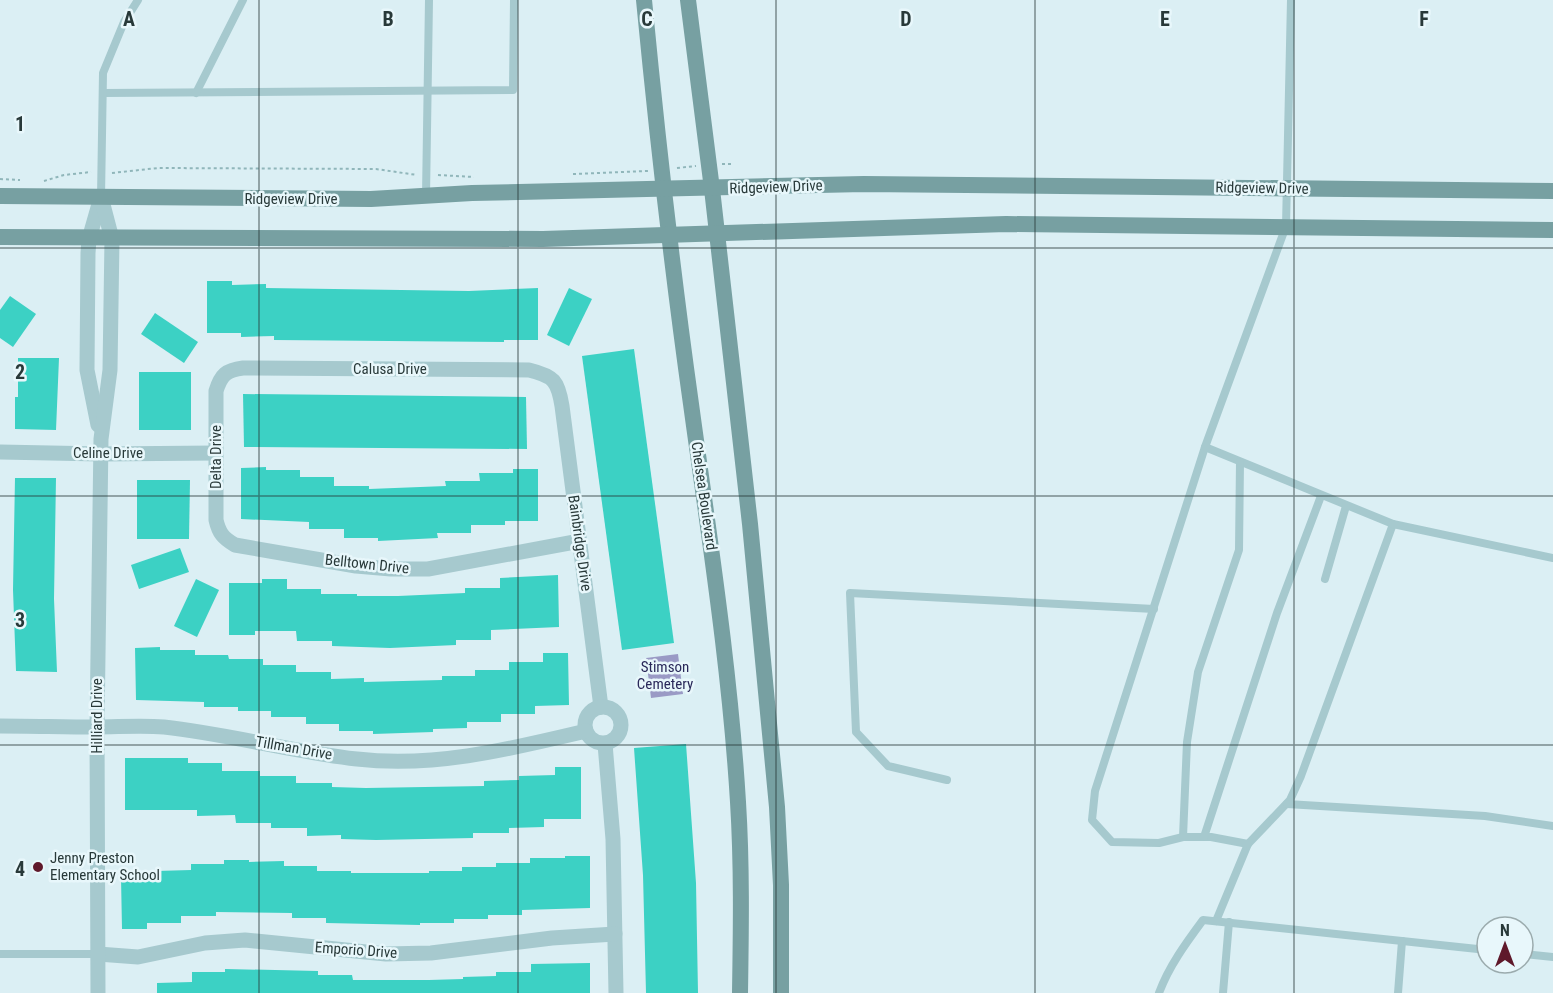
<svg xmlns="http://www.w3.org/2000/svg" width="1553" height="993" font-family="'Roboto Condensed',sans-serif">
<rect width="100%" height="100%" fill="#dbeff4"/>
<polygon fill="#9a9ac5" points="678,654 683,694 651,698 646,658"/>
<g fill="#3cd1c4">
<polygon points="207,281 232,281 232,285 266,284 266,288 469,291 538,288 538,340 504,340 504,342 274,340 274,336 241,337 241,333 207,333"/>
<polygon points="569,288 592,299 569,346 547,335"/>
<polygon points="10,296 36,314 13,347 0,338 0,310"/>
<polygon points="155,313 198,342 184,363 141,334"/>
<polygon points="634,349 674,643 622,650 582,356"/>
<polygon points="18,358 59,358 56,430 15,429 15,397 18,397"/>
<rect x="139" y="372" width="52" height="58"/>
<polygon points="243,394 526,397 527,449 244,447"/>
<polygon points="266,467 266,470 300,470 300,477 334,477 334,486 369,486 369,489 446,486 445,481 480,481 479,473 513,473 513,469 538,469 538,521 505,521 505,525 471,525 471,533 437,533 438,538 378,541 378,538 344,538 344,529 309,529 309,522 241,519 241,468"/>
<polygon points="15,478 56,478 54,599 57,672 16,671 13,590"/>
<polygon points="137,480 190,480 189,539 137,539"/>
<polygon points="180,548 189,572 139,589 131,565"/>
<polygon points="558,575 559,627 491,630 491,640 456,640 456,645 390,648 332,646 332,641 297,641 296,631 255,631 255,635 229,635 229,583 262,583 262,579 287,579 287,589 321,589 321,594 357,594 357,596 398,596 465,593 465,588 500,588 500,578"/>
<polygon points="196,579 219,590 197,637 174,626"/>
<polygon points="160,647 160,650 195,650 195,655 228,655 229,659 263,659 263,665 296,665 296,672 331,672 331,679 364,678 364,682 442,680 442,676 475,676 475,670 509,670 509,662 543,662 543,653 568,653 569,705 535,706 535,714 501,714 501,722 467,722 467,728 433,729 433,732 373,734 373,731 339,731 339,724 306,724 306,717 271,717 271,711 238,711 238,707 204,707 204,702 136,700 135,648"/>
<polygon points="686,744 696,883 698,993 646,993 643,875 634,748"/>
<polygon points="125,758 188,758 188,763 222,763 222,771 260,771 260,776 296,776 296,783 332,783 332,787 366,788 484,786 484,781 519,780 519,776 555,775 555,767 581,767 581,819 544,819 544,827 509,828 509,833 473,833 473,838 376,840 341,839 341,835 307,836 307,828 271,828 271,823 236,823 235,815 197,816 197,810 125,810"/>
<polygon points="565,856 590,856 590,908 522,910 522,915 488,915 488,919 454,919 454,923 420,923 420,925 326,923 326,918 292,918 292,913 216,912 216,916 181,916 181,923 147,923 147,929 122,929 121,877 156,876 156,871 191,870 191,864 224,864 224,860 249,860 249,862 284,861 284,866 317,866 317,871 351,871 351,873 429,873 429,871 462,871 462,867 496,867 496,863 530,863 530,858 565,858"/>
<polygon points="590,963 590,993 157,993 157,983 192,982 192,972 225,972 225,969 318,971 318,975 352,975 353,980 429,980 463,979 463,977 496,976 496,972 531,972 531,964"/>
</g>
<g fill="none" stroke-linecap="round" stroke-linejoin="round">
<g stroke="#90b6ba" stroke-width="2" stroke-dasharray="3 3" stroke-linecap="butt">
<polyline points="722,164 734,164"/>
<polyline points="677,168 696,166"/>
<polyline points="112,173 158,168 376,169 417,175"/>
<polyline points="573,174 648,171"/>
<polyline points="438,175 474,177"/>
<polyline points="0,179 20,180"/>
<polyline points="44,181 64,175 91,172"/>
</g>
<g stroke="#a6c9ce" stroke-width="8">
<polyline points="103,93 513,90 514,0"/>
<polyline points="196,93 243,0"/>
<polyline points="426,196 429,0"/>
<polyline points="101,197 103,73 124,22 138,0"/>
<polyline points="1205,447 1393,524 1301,776 1290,800 1248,844 1216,921"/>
<polyline points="1240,462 1239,550 1198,672 1187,742 1183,837 1159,843 1112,842 1092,820 1095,791 1205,447 1286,226 1291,0"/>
<polyline points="1393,524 1553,558"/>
<polyline points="1325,579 1346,506"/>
<polyline points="947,780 888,766 856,732 850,593 1154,609"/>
<polyline points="1287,804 1485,816 1553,826"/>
<polyline points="1183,837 1211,837 1248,844"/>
<polyline points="1204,837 1277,613 1321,496"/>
<polyline points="0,954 98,954"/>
<polyline points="1523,954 1553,957"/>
<path d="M1159 993C1169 966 1186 943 1203 920L1487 950"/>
<polyline points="1223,993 1229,922"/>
<polyline points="1398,993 1402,941"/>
</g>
<g stroke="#a6c9ce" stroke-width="15">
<polyline points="98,425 87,370 88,253 89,239 101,197"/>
<polyline points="0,452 101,454 216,453"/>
<path d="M580 541 428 569H391L356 566 235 545C223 538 219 533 216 520V391C221 375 226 370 243 368L529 370C554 376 558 381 562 406L601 707"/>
<circle cx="603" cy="725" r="18"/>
<path d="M0 726C32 726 64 727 96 727 118 727 141 725 164 727 229 734 292 752 357 759 435 768 510 749 586 731"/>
<polyline points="605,744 613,839 616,993"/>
<polyline points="98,954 138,957 205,943 245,940 386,954 431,953 552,938 615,934"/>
<polyline points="98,993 97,727 101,439 110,370 112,239 101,197"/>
</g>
<g stroke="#77a0a2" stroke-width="16">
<path d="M644 0C657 135 672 269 691 404 709 536 730 669 738 802 742 866 741 929 740 993"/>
<polyline points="688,0 712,189 750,524 777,807 781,885 781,993"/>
<polyline points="0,196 371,199 472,193 864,184 1553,191"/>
<polyline points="0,237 543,239 1006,224 1553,230"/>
</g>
</g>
<path fill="none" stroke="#283939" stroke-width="1.5" stroke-opacity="0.55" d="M259 0V993M518 0V993M776 0V993M1035 0V993M1294 0V993M0 248H1553M0 496H1553M0 745H1553"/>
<circle fill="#5f192b" stroke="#e8f7fb" stroke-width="2" cx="38" cy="867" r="6"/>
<g text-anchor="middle" stroke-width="5" stroke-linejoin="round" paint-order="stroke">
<g font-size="15" fill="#283939" stroke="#e8f7fb">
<text transform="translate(776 187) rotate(-2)" y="5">Ridgeview Drive</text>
<text transform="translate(1262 188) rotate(1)" y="5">Ridgeview Drive</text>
<text x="291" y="204">Ridgeview Drive</text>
<text x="390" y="374">Calusa Drive</text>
<text x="108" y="458">Celine Drive</text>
<text transform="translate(216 457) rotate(-90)" y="5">Delta Drive</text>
<text transform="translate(704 496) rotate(82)" y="5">Chelsea Boulevard</text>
<text transform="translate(580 543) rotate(82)" y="5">Bainbridge Drive</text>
<text transform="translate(367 564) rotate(6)" y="5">Belltown Drive</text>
<text transform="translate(97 716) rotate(-90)" y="5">Hilliard Drive</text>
<text transform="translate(294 748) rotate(10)" y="5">Tillman Drive</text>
<text transform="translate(356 950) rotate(4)" y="5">Emporio Drive</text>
</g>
<g font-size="15" fill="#2a295a" stroke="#e8f7fb">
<text x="665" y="672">Stimson<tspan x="665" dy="17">Cemetery</tspan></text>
</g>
<g font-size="15" fill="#283939" stroke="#e8f7fb" text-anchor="start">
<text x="50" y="863">Jenny Preston<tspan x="50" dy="17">Elementary School</tspan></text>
</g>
</g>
<g font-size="20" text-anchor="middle" font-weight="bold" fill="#283939" stroke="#e8f7fb" stroke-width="5" stroke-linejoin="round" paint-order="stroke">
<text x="129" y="26">A</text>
<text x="388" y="26">B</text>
<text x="647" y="26">C</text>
<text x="906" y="26">D</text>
<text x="1165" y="26">E</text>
<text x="1424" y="26">F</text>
<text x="20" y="131">1</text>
<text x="20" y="379">2</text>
<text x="20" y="627">3</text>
<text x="20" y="876">4</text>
</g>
<g transform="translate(1505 945)"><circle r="28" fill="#e8f7fb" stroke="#9babad" stroke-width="1.5"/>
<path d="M0-4.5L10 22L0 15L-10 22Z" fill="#5f192b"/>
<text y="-9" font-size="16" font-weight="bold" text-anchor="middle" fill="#283939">N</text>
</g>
</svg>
